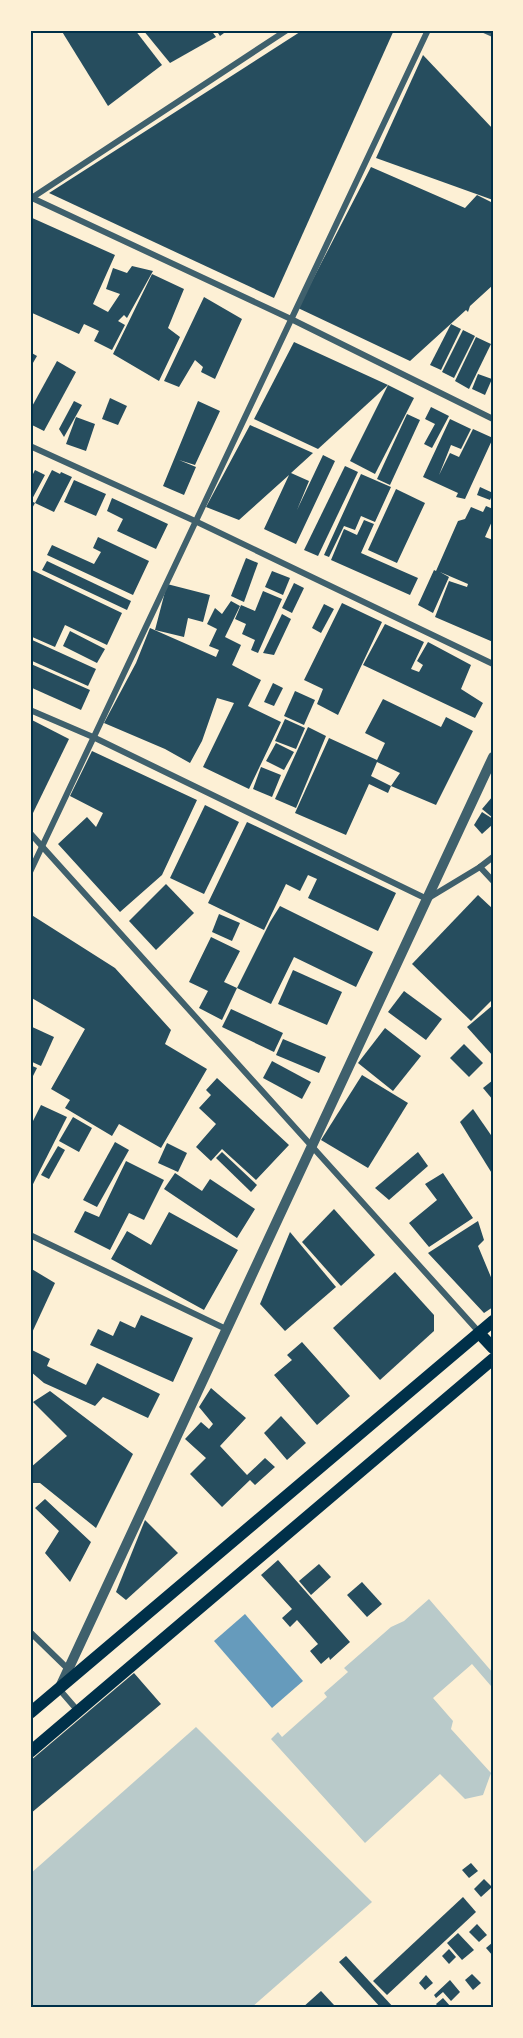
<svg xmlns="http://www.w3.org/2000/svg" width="523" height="2038" font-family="Jost,sans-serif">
<rect width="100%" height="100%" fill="#fdf0d5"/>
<g fill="#b9caca">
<polygon points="429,1599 493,1673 493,1684 491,1686 472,1664 433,1698 453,1721 451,1729 491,1773 483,1795 465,1799 440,1774 365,1843 271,1739 278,1732 282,1737 327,1697 324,1693 348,1672 344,1668 391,1627 404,1621"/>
<polygon points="196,1727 372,1902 251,2008 30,2008 30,1874"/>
</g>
<polygon fill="#669bbc" points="245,1614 303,1681 272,1708 214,1641"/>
<g fill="#264d5e">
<polygon points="61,30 135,30 162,65 108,106"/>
<polygon points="143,30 211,30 216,37 170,63"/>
<polygon points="216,30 228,30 220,36"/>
<polygon points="303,30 394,30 274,298 49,193"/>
<polygon points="423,55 493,129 493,200 376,158"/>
<polygon points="371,167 465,208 477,195 493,203 493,285 470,306 468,312 466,310 410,361 298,308"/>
<polygon points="30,217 115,255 93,304 108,312 120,294 106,289 113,268 127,273 132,266 153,271 127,318 124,315 118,321 125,325 112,350 94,341 99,331 84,324 79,334 30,312"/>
<polygon points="152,274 184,289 168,328 180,337 159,381 113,354"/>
<polygon points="204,297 242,319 215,379 201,372 203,367 195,360 179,387 164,381"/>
<polygon points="451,324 461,329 441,370 430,365"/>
<polygon points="463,330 475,336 454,378 442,372"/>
<polygon points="476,337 491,344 469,389 455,381"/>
<polygon points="294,342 388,385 318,449 254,419"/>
<polygon points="30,352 37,356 30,368"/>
<polygon points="57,361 76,372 44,431 30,424 30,410"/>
<polygon points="478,374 492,379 485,395 472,389"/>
<polygon points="388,385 414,398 375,474 350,461"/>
<polygon points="110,398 127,406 118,425 102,419"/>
<polygon points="74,401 82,405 64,437 59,429"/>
<polygon points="198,401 220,411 195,465 179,460 196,467 184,495 163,486"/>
<polygon points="431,407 449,416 432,448 424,444 435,424 425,419"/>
<polygon points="407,414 420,420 390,485 377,479"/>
<polygon points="76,417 95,424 86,451 66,444"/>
<polygon points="450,419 471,429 461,449 451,445 439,475 450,453 459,457 473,429 493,438 465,499 456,497 458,493 423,477"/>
<polygon points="250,425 313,453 291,473 309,481 297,510 323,455 335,461 296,544 264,529 289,475 239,520 206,507"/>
<polygon points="345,466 358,472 318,556 304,550"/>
<polygon points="35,470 45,475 31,501 35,503 30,512 30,480"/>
<polygon points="52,470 60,474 61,472 72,477 54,512 35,503"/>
<polygon points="361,474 391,487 375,522 361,516 355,530 344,526 329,557 324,555"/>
<polygon points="74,480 106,494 96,516 64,502"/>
<polygon points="480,487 493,493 490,500 477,495"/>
<polygon points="396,489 425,503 397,563 368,550"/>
<polygon points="112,498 168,524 156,549 117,531 123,519 107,511"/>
<polygon points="486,506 493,509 493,519 485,537 493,540 493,642 435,617 449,581 467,587 468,584 440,572 449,577 433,613 418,605 434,570 436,571 458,521 465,519 471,507 483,512"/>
<polygon points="364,520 374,524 361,553 418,578 410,595 331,560 344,529 357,535"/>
<polygon points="98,537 149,561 133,595 47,555 52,545 94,564 101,552 93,548"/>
<polygon points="246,558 258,563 244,602 231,596"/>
<polygon points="47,561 131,601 127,610 42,570"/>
<polygon points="32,570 122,613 107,645 65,625 55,647 30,636 30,574"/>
<polygon points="272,571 290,578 283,595 265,587"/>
<polygon points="294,583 304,588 292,613 282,608"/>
<polygon points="167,584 210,595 203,622 188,618 184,637 155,630"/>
<polygon points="263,591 282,599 258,653 251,650 255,640 242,634 246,624 235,619 241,605 255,611"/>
<polygon points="231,601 240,606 225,637 241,645 232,665 261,680 248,706 281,722 249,789 203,767 234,703 217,698 202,741 190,763 165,749 104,723 136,663 150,628 216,657 219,650 209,646 217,629 207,624 215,608 222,614"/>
<polygon points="342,603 382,622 338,715 317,704 323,689 304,680"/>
<polygon points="324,604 334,609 321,633 312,628"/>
<polygon points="282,614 291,619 274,655 263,653"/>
<polygon points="385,624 424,642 411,669 419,672 423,665 417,661 428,642 471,665 461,689 483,703 475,718 363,665"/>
<polygon points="70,631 105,649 97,663 63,646"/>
<polygon points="30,639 96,669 88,686 30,660"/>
<polygon points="31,664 90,690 81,710 30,687"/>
<polygon points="273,683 283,688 274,706 264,702"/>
<polygon points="295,691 315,700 304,725 284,716"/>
<polygon points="383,699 441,727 446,717 473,731 436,805 391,786 400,773 377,762 371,776 391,786 388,793 369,784 346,835 295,813 329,738 377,760 385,743 365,733"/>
<polygon points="30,719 69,739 33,813 30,810"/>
<polygon points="285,719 305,728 296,749 275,741"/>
<polygon points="308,727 326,736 296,808 275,799"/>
<polygon points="276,743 294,752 284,770 266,761"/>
<polygon points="92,751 197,800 162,875 120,912 58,844 87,817 96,827 103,813 70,796"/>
<polygon points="261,767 281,775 272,797 253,789"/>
<polygon points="493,796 493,818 482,809"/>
<polygon points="205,805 239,822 204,894 170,878"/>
<polygon points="482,812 493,819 493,824 482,834 474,825"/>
<polygon points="247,822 396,893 378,931 308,898 317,879 308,875 300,891 286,884 264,930 208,903"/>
<polygon points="166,884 194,913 156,950 129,921"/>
<polygon points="478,895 493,909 493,999 471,1021 412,964"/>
<polygon points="280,906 373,952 356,987 294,957 271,1004 237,988 270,922"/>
<polygon points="30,914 115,968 171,1030 165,1044 207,1069 161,1148 119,1124 112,1136 65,1108 70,1100 51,1089 85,1029 30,997"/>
<polygon points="219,914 240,923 232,941 212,932"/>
<polygon points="211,937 240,951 224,982 237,988 222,1020 199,1008 208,991 189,982"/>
<polygon points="293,970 342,992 327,1025 278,1004"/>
<polygon points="404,991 442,1019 426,1040 388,1012"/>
<polygon points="493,1005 493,1056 467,1027"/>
<polygon points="231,1009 283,1033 274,1052 222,1027"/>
<polygon points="30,1026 54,1037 41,1066 30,1061"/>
<polygon points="385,1028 421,1056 393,1091 358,1063"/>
<polygon points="283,1039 326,1057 319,1073 276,1055"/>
<polygon points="464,1044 483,1063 469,1077 450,1058"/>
<polygon points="272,1061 311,1082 302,1099 263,1078"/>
<polygon points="30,1065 37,1068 30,1082"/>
<polygon points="362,1075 408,1103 368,1168 321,1140"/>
<polygon points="217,1078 289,1145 256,1180 222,1149 211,1161 196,1147 216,1124 199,1108 211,1095 206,1090"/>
<polygon points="493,1080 493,1100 483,1088"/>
<polygon points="41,1105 67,1117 30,1190 30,1127"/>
<polygon points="473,1109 493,1138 493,1175 460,1122"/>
<polygon points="73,1117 92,1128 79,1152 59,1141"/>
<polygon points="115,1142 129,1150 97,1207 83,1200"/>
<polygon points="167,1143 187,1153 178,1172 158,1163"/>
<polygon points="58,1146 65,1150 49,1179 41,1175"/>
<polygon points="222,1152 257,1185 251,1192 216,1158"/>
<polygon points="418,1152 428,1166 389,1200 375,1188"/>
<polygon points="126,1161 164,1180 144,1220 129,1213 110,1250 74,1232 85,1211 99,1217"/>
<polygon points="175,1173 202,1191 210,1179 255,1209 237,1238 164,1189"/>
<polygon points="443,1173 473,1218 429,1247 409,1223 437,1200 425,1184"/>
<polygon points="334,1209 375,1255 341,1286 302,1242"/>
<polygon points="169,1212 238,1250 204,1310 111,1259 127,1231 151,1245"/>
<polygon points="478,1221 484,1240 478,1246 493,1282 493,1307 484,1313 428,1253"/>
<polygon points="290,1232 336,1287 285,1331 260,1304"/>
<polygon points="30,1268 55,1283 30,1337"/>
<polygon points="395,1272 434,1315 434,1331 380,1380 333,1328"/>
<polygon points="141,1315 193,1338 173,1382 90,1345 98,1329 113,1336 120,1321 135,1328"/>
<polygon points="302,1342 350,1396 317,1425 274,1375 292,1360 287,1355"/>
<polygon points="32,1350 50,1359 47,1366 86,1385 97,1363 160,1394 148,1418 103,1397 95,1406 44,1383 30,1371 30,1355"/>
<polygon points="211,1388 246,1418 220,1446 247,1475 265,1458 275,1467 255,1485 250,1480 222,1507 190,1474 206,1458 185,1439 201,1422 209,1429 213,1424 199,1407"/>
<polygon points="50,1391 133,1454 96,1528 40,1483 30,1483 30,1468 67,1436 33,1402"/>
<polygon points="281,1416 306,1443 287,1460 264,1433"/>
<polygon points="45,1499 91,1542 70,1582 45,1553 59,1531 35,1508"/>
<polygon points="145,1520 178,1553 126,1600 116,1592"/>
<polygon points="278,1560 350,1642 330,1660 329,1657 321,1664 310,1651 318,1644 297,1620 290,1627 282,1618 292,1609 261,1575"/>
<polygon points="319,1564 331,1577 311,1595 299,1581"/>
<polygon points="362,1582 382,1604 367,1617 347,1595"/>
<polygon points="134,1673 161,1704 30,1814 30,1761"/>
<polygon points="471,1863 478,1871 469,1878 462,1870"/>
<polygon points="484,1879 492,1887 481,1897 474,1889"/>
<polygon points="463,1897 476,1912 387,1995 373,1981"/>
<polygon points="477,1924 487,1935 479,1942 469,1932"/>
<polygon points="458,1933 474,1950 462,1960 447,1943"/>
<polygon points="493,1942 493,1956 486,1948"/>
<polygon points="449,1949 456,1957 449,1964 442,1956"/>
<polygon points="346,1956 394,2008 381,2008 339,1962"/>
<polygon points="472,1974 481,1983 473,1990 465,1980"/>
<polygon points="426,1975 433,1983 425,1990 419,1983"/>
<polygon points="450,1980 460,1992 451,2001 443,1992 436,1998 434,1995"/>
<polygon points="321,1991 334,2005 331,2008 302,2008"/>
<polygon points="443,1998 451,2007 450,2008 439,2008 436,2004"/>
</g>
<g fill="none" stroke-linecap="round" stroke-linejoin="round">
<g stroke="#3f606c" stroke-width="6">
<polyline points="484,30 493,34"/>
<polyline points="32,198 291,319 493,419"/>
<polyline points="30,199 287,30"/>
<polyline points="30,446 195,521 493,664"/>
<polyline points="30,710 93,737 427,899 480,867 493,857"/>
<polyline points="30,833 479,1332"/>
<polyline points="480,867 493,881"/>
<polyline points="30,872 428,30"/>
<polyline points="30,1235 226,1329"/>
<polyline points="30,1632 68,1669"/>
<polyline points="59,1689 78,1711"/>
</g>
<polyline stroke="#3f606c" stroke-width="10" points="60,1687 493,757"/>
<g stroke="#003049" stroke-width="12">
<polyline points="479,1333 493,1348"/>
<polyline points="30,1713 493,1321"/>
<polyline points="30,1752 493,1359"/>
</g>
</g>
<rect width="523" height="2038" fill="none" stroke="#fdf0d5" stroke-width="63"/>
<rect x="32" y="32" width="460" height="1974" fill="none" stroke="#003049" stroke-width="2"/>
</svg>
